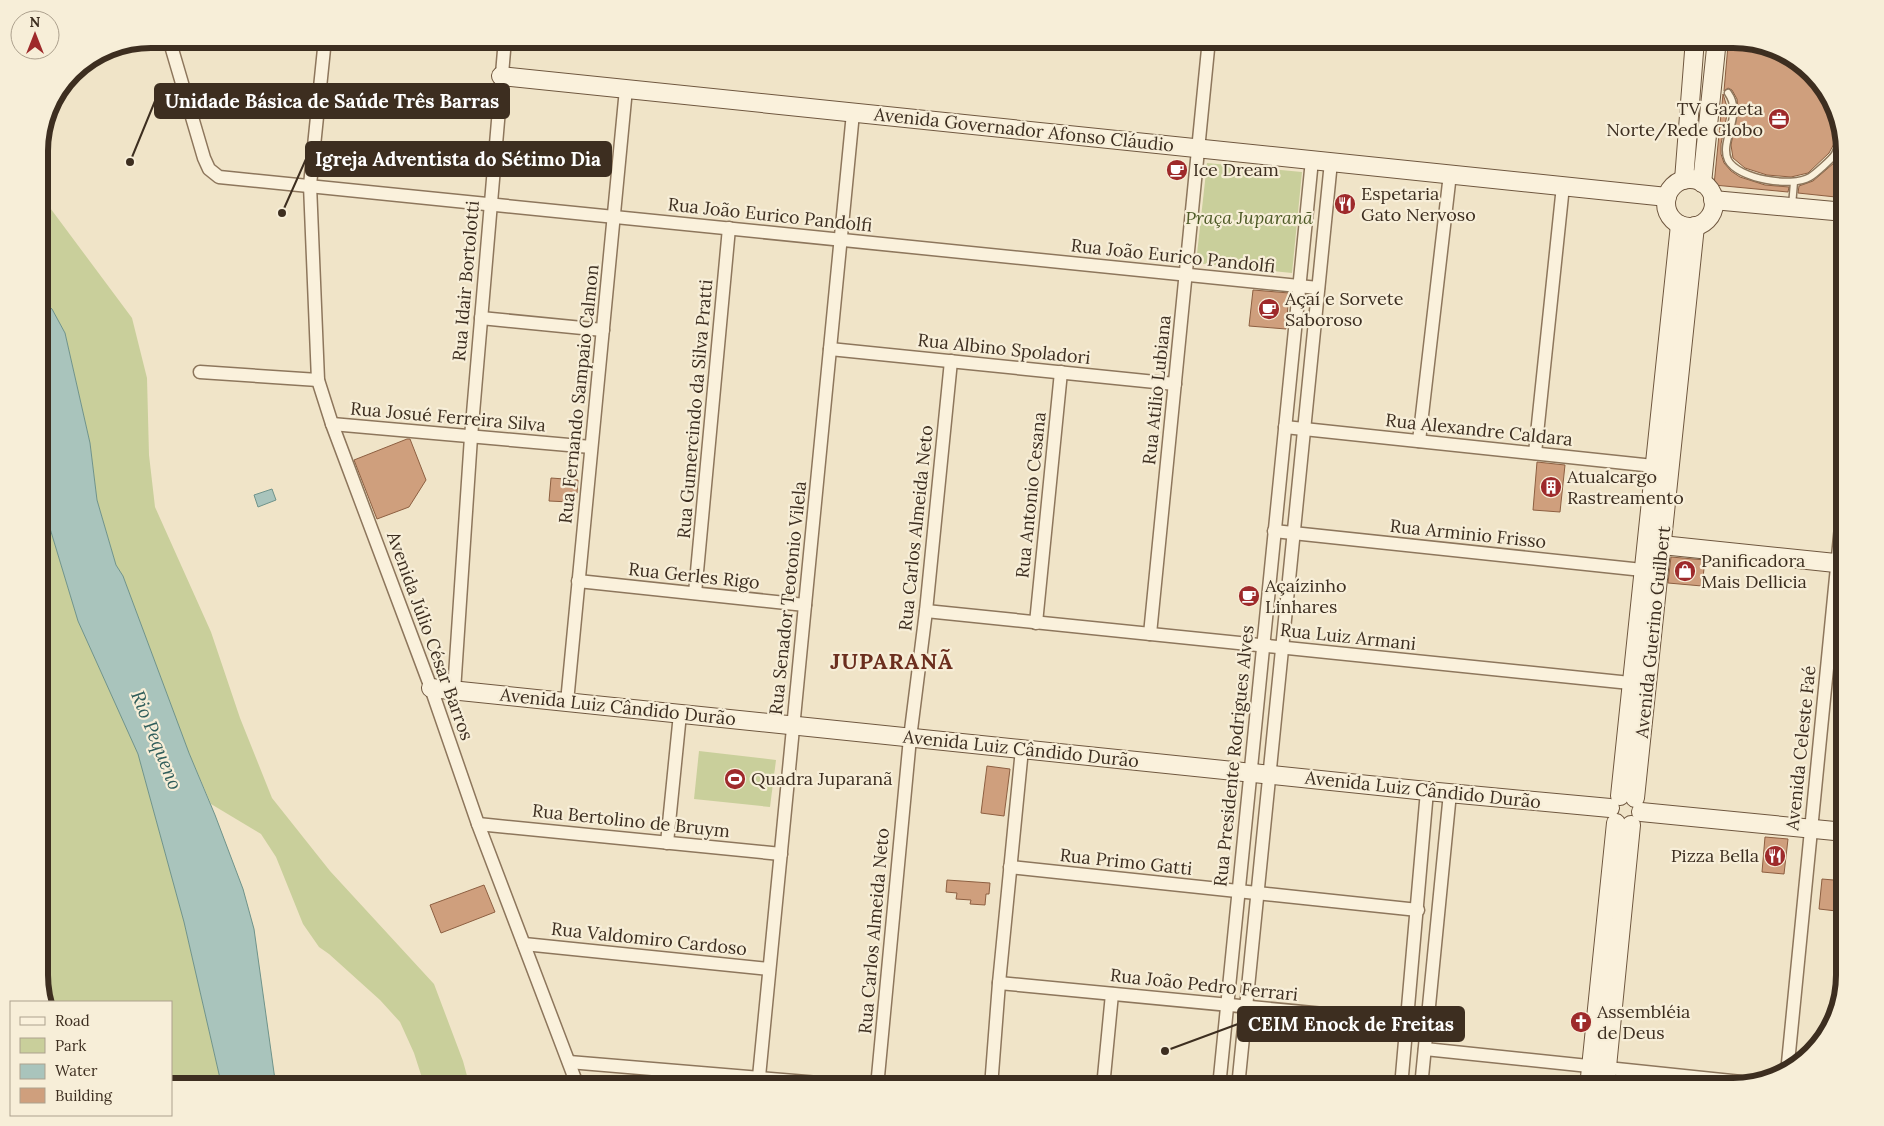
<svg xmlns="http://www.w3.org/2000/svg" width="1884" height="1126" font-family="Lora,serif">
<rect width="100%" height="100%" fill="#f0e4c8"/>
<g fill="#c9cf9b">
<polygon points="1207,163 1302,172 1292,273 1196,263"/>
<polygon points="39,193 132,318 147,378 149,455 155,507 211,632 240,718 272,798 330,871 434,984 463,1061 470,1087 425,1087 414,1053 400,1022 380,1000 329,954 319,947 303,924 276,857 261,834 211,804 189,753 123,576 116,565 97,500 90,443 65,333 52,309 39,298"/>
<polygon points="39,492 78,621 138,754 184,922 222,1087 171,1087 171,1002 45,1002 39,982"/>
<polygon points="699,751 776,760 770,807 694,799"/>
</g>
<g fill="#a9c4bc" stroke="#6f938a">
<polygon points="39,298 52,309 65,333 90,443 97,500 116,565 123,576 189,753 215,815 243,889 254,929 276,1087 222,1087 184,922 138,754 78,621 39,492"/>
<polygon points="272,489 276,500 258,507 254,495"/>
</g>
<g fill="#cf9f7d" stroke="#8d5f41">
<polygon points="1732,39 1790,54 1830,94 1841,131 1829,153 1808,173 1791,177 1767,175 1745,168 1733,158 1731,145 1738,109 1737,99 1732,90 1728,88 1724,91 1728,45"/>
<polygon points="1723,94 1728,110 1721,144 1721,154 1724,163 1731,171 1740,177 1765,185 1789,187 1788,192 1714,185"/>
<polygon points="1845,144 1845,198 1798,193 1799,186 1813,181 1834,163 1839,156"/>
<polygon points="1253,290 1289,293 1286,329 1249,326"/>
<polygon points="407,439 410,439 426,480 409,507 377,519 354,460"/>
<polygon points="1537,462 1565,465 1560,512 1533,510"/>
<polygon points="551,478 578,480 577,493 570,493 570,502 549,501"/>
<polygon points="1671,557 1705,560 1702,586 1668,583"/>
<polygon points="987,766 1010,769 1004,816 981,813"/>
<polygon points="1765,837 1788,839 1784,874 1762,872"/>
<polygon points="1822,879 1845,881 1845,912 1819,909"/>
<polygon points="947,880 990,883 989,894 986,894 985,905 970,904 971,900 956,899 957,893 946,892"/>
<polygon points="484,885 495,912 441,933 430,905"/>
</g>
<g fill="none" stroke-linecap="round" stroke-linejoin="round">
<g stroke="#8d765c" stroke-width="9">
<g id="lane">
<path d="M1728 93C1744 115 1719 141 1728 160 1738 179 1792 188 1810 177 1815 174 1832 159 1835 154 1838 148 1840 142 1843 136"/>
<polyline points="1792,206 1794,182"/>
</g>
</g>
<g stroke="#8d765c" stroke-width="15">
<g id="street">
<polyline points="169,39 204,158 209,169 219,177 1318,288"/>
<polyline points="325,39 310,185 318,380 332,424 431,688 478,824 578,1087"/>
<polyline points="481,318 603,330"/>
<polyline points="830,349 1175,384"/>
<polyline points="200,372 318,380"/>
<polyline points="332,424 591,447"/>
<polyline points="1285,427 1663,467"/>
<polyline points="1419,441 1450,174"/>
<polyline points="1535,453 1563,186"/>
<polyline points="1274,531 1652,571"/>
<polyline points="578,581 805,605"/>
<polyline points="695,593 729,228"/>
<polyline points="926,611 1640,684"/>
<polyline points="1036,623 1061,372"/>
<polyline points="1150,634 1209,39"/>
<polyline points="454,691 471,437 505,39"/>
<polyline points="567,702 626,89"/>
<polyline points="478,824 781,854"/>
<polyline points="667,843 680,714"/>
<polyline points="1010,867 1418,910"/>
<polyline points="524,944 769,969"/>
<polyline points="999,983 1407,1022"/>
<polyline points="1425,1049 1751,1083"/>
<polyline points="569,1062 867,1087"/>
<polyline points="1787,1073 1845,486"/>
<polyline points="758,1087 853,113"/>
<polyline points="877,1087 910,738 926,611 951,361"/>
<polyline points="991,1087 999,983 1022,749"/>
<polyline points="1103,1087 1112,994"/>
<polyline points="1219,1087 1312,160"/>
<polyline points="1238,1087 1331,162"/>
<polyline points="1401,1087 1427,791"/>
<polyline points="1421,1087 1450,793"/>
</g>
</g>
<g stroke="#6f573f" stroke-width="20">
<g id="secondary">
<polyline points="501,76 1667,197"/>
<circle cx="1690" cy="203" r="24"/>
<polyline points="1684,180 1695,39"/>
<polyline points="1702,183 1717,39"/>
<polyline points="1713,200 1845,212"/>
<polyline points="1652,544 1845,564"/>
<polyline points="431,688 1427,791 1610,808"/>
<polyline points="1620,796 1680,225"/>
<polyline points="1635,798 1695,226"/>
<polyline points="1641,812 1845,832"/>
<polyline points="1589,1087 1616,823"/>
<polyline points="1605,1087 1631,825"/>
</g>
</g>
<use href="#lane" stroke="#faf1dc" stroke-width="6"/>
<use href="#street" stroke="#faf1dc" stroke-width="12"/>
<use href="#secondary" stroke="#faf1dc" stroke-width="18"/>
</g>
<defs>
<g id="office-disc" transform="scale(1.125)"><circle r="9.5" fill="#9e2a2b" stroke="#f7eed8"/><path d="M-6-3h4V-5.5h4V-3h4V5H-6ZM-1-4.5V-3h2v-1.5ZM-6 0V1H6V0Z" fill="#fff"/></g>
<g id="cafe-disc" transform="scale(1.125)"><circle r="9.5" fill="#9e2a2b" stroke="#f7eed8"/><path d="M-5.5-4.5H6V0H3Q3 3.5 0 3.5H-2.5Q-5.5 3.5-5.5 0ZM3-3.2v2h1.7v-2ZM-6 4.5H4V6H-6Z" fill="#fff"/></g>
<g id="restaurant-disc" transform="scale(1.125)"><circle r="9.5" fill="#9e2a2b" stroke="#f7eed8"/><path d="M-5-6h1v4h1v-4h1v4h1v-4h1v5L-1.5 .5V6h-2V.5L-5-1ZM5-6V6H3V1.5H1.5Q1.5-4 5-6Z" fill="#fff"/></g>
<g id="building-disc" transform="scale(1.125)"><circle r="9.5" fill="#9e2a2b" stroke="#f7eed8"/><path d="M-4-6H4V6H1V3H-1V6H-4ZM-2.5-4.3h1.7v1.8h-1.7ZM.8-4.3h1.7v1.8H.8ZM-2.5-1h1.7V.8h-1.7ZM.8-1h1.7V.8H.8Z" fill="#fff"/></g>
<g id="shop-disc" transform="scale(1.125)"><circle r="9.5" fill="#9e2a2b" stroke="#f7eed8"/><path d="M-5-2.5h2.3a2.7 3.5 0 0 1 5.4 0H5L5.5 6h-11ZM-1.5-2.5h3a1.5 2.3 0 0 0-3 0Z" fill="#fff"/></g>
<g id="stadium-disc" transform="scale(1.125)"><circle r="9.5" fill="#9e2a2b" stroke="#f7eed8"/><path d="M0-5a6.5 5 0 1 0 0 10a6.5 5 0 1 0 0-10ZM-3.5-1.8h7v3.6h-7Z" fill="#fff"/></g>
<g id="church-disc" transform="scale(1.125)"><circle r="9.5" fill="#9e2a2b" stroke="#f7eed8"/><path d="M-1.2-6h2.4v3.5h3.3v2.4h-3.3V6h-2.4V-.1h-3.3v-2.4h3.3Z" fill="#fff"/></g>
</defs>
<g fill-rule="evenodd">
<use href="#office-disc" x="1779" y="119"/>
<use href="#cafe-disc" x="1177" y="170"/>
<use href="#restaurant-disc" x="1345" y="204"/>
<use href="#cafe-disc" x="1269" y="309"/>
<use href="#building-disc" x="1551" y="487"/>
<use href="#shop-disc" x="1685" y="571"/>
<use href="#cafe-disc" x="1249" y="596"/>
<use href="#stadium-disc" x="735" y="779"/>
<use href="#restaurant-disc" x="1775" y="856"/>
<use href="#church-disc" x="1581" y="1022"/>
</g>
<g text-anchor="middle" stroke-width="4.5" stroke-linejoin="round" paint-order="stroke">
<g font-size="18" fill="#3d2e20" stroke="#f7eed8" text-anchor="start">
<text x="1763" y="115" text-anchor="end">TV Gazeta<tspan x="1763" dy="21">Norte/Rede Globo</tspan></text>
<text x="1193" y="176">Ice Dream</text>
<text x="1361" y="200">Espetaria<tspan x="1361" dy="21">Gato Nervoso</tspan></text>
<text x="1285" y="305">Açaí e Sorvete<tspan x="1285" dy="21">Saboroso</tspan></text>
<text x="1567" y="483">Atualcargo<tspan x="1567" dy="21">Rastreamento</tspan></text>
<text x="1701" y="567">Panificadora<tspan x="1701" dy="21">Mais Dellicia</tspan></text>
<text x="1265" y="592">Açaízinho<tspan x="1265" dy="21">Linhares</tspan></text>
<text x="751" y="785">Quadra Juparanã</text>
<text x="1759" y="862" text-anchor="end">Pizza Bella</text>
<text x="1597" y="1018">Assembléia<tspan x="1597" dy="21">de Deus</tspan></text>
</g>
<g font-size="18" fill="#3d2e20" stroke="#f7eed8">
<text transform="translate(1024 130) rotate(6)" y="6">Avenida Governador Afonso Cláudio</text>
<text transform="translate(770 215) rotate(6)" y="6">Rua João Eurico Pandolfi</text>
<text transform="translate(1173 256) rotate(6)" y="6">Rua João Eurico Pandolfi</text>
<text transform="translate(466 281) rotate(-85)" y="6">Rua Idair Bortolotti</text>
<text transform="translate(1004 349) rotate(6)" y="6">Rua Albino Spoladori</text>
<text transform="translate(1157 390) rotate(-84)" y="6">Rua Atilio Lubiana</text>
<text transform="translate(579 394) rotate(-84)" y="6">Rua Fernando Sampaio Calmon</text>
<text transform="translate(695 409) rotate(-85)" y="6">Rua Gumercindo da Silva Pratti</text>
<text transform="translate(448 417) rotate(5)" y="6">Rua Josué Ferreira Silva</text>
<text transform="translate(1479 430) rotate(6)" y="6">Rua Alexandre Caldara</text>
<text transform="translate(1031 495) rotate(-84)" y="6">Rua Antonio Cesana</text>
<text transform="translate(916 528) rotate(-84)" y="6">Rua Carlos Almeida Neto</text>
<text transform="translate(1468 534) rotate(6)" y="6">Rua Arminio Frisso</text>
<text transform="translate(694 576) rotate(6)" y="6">Rua Gerles Rigo</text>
<text transform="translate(788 598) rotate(-84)" y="6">Rua Senador Teotonio Vilela</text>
<text transform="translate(1653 632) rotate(-84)" y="6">Avenida Guerino Guilbert</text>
<text transform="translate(430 636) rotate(70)" y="6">Avenida Júlio César Barros</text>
<text transform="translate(1348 637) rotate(6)" y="6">Rua Luiz Armani</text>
<text transform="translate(618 707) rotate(6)" y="6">Avenida Luiz Cândido Durão</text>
<text transform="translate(1801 748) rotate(-84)" y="6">Avenida Celeste Faé</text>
<text transform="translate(1021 749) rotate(6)" y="6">Avenida Luiz Cândido Durão</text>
<text transform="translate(1234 756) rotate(-84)" y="6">Rua Presidente Rodrigues Alves</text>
<text transform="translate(1423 790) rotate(6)" y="6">Avenida Luiz Cândido Durão</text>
<text transform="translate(631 821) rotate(6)" y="6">Rua Bertolino de Bruym</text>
<text transform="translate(1126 862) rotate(6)" y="6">Rua Primo Gatti</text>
<text transform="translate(874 931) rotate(-85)" y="6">Rua Carlos Almeida Neto</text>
<text transform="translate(649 939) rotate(6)" y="6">Rua Valdomiro Cardoso</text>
<text transform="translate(1204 985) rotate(6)" y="6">Rua João Pedro Ferrari</text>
</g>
<g font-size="18" font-style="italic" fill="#4d5a26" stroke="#f7eed8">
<text x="1249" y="224">Praça Juparanã</text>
</g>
<g font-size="19" font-style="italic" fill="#2f5d5a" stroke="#f7eed8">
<text transform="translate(157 740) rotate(68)" y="7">Rio Pequeno</text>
</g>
<g font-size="22" font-weight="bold" letter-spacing="1" fill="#6b2e1e" stroke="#f7eed8">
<text x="892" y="669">JUPARANÃ</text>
</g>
</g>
<path d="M0 0H1884V1126H0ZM151 48H1733A103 103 0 0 1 1836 151V975A103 103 0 0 1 1733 1078H151A103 103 0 0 1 48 975V151A103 103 0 0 1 151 48Z" fill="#f7eed8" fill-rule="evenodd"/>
<path fill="none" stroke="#3d2e20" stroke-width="6" d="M151 48H1733A103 103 0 0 1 1836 151V975A103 103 0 0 1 1733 1078H151A103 103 0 0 1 48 975V151A103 103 0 0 1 151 48Z"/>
<path fill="none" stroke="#3d2e20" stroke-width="2" d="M130 162L155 101M282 213L306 159M1165 1051L1238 1024"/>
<g fill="#3d2e20" stroke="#f7eed8" stroke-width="2">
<circle cx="130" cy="162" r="5"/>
<circle cx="282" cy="213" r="5"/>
<circle cx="1165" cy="1051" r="5"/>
</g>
<g fill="#3d2e20" stroke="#3d2e20" stroke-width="2">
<rect x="155" y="84" width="354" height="34" rx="5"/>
<rect x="306" y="142" width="305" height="34" rx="5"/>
<rect x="1238" y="1007" width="226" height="34" rx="5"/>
</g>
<g font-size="19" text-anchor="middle" font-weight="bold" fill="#fff">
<text x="332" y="108">Unidade Básica de Saúde Três Barras</text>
<text x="458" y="166">Igreja Adventista do Sétimo Dia</text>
<text x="1351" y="1031">CEIM Enock de Freitas</text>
</g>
<rect x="10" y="1001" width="162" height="115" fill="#f7eed8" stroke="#ada18e"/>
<rect x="20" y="1017" width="25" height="8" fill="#faf1dc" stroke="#ada18e"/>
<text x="55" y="1026" font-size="15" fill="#3d2e20">Road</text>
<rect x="20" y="1038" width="25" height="15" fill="#c9cf9b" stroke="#ada18e"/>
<text x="55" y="1051" font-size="15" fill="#3d2e20">Park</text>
<rect x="20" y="1064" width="25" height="15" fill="#a9c4bc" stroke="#ada18e"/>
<text x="55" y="1076" font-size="15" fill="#3d2e20">Water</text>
<rect x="20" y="1088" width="25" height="15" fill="#cf9f7d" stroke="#ada18e"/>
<text x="55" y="1101" font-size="15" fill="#3d2e20">Building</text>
<g transform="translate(35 35)"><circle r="24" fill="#f7eed8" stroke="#ada18e"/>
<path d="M0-4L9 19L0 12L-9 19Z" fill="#9e2a2b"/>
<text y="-8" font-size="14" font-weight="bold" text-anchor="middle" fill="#3d2e20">N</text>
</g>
</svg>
